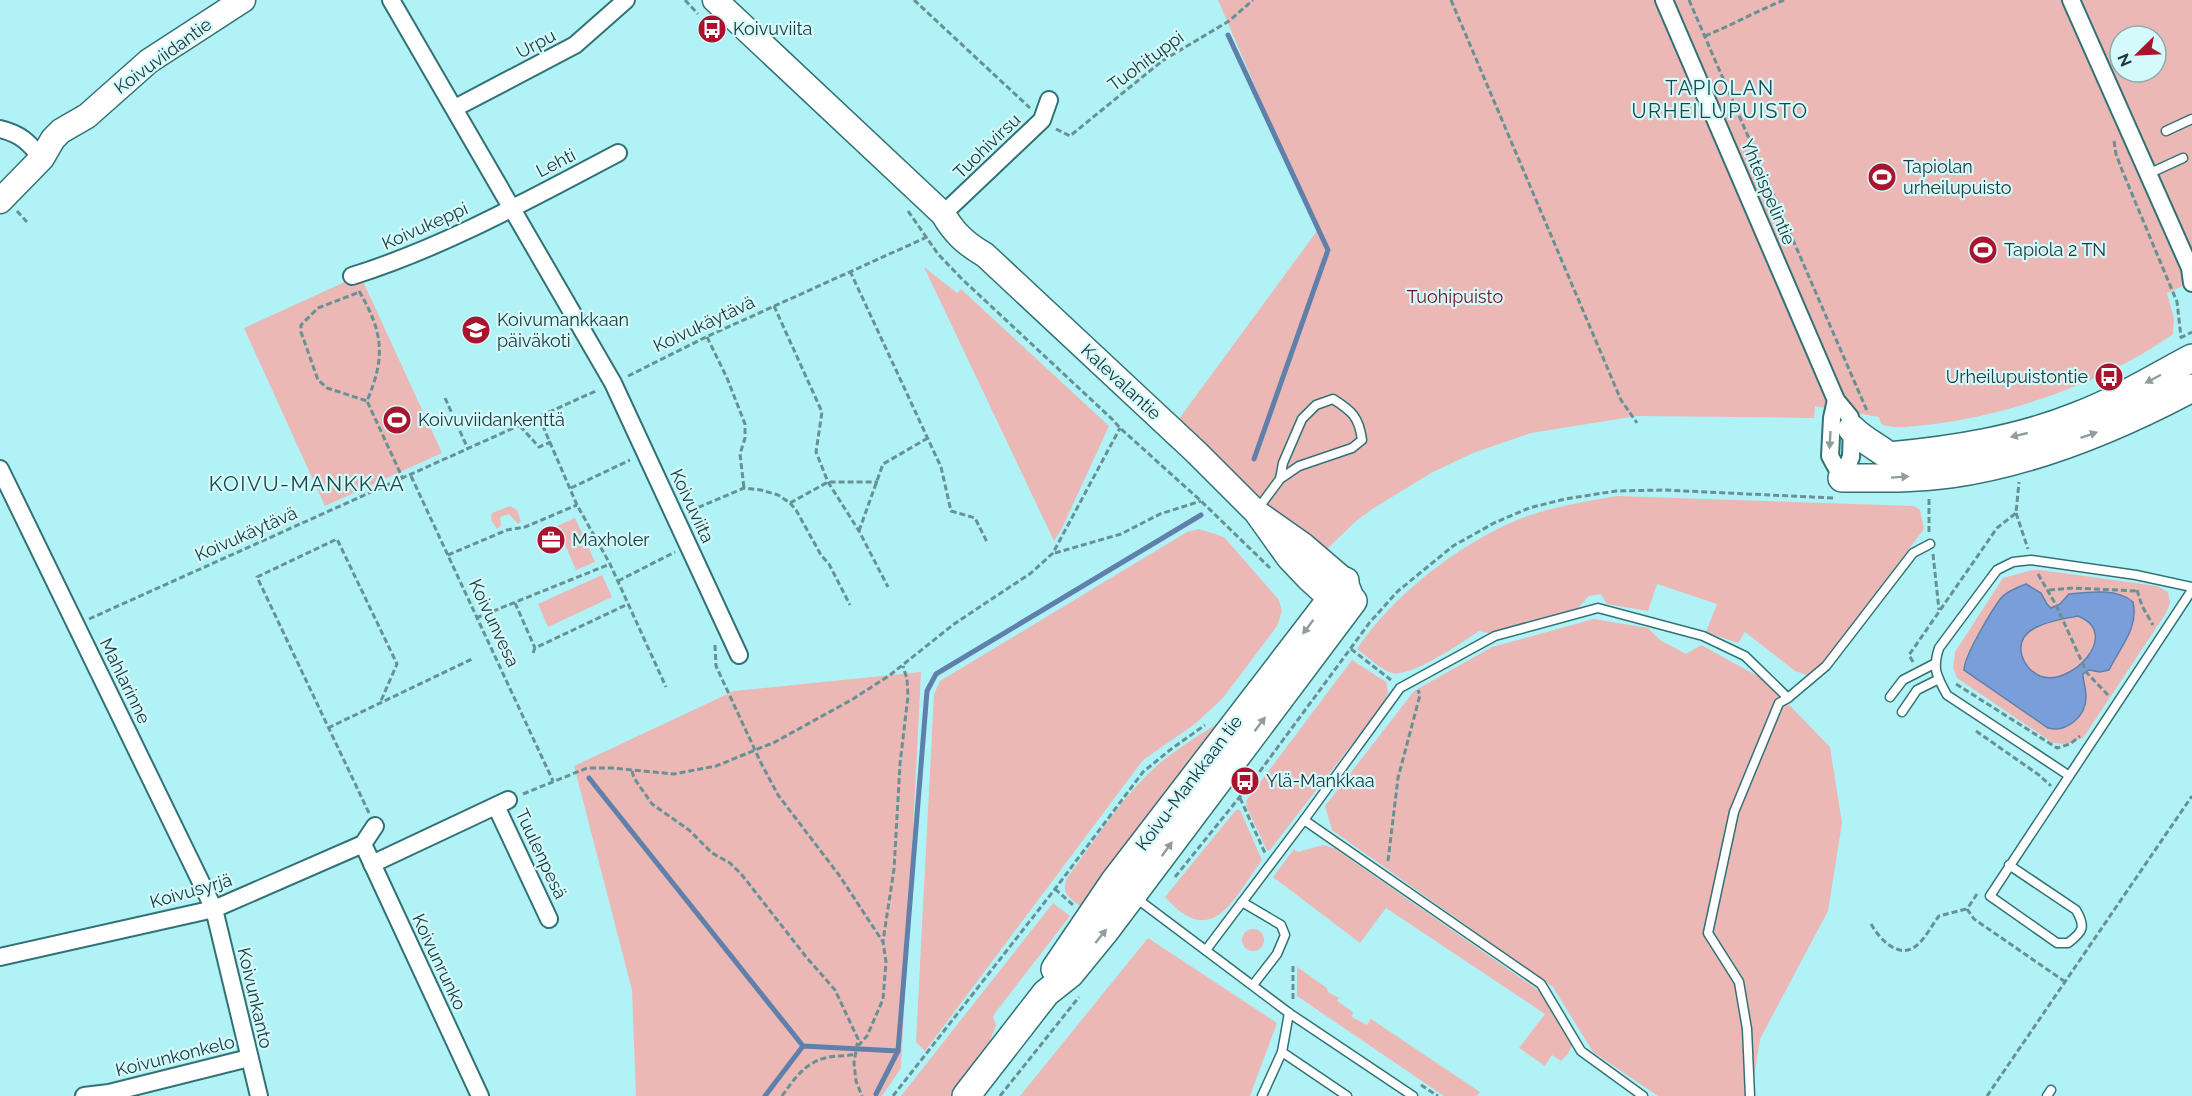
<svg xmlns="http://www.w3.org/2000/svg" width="2192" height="1096" font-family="Raleway,sans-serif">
<rect width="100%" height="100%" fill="#b1f2f6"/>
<g fill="#ebb8b6" fill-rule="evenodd">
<path d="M1218 0H2192V282L2167 293 2174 319 2173 334C2106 382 2007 416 1926 425 1911 426 1895 430 1881 424L1879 417 1815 406 1814 418 1637 416 1531 433 1473 453 1431 473 1374 508 1356 521 1323 553 1268 508 1256 493 1176 423 1317 231ZM2120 36H2156V72H2120Z"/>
<polygon points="924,267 957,293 961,289 1109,426 1062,528 1054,541"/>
<polygon points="360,275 442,453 325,506 244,328"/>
<path d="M1617 496 1914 506 1920 510 1924 529 1820 667 1810 676 1795 671 1745 632 1738 643 1706 632 1717 604 1657 584 1648 611 1607 604 1601 594 1589 596 1577 609 1556 614 1493 634 1479 631C1463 642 1410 678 1392 673 1380 669 1368 657 1357 649 1391 597 1458 545 1515 521 1548 507 1583 502 1617 496Z"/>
<polygon points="510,506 517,510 521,522 518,524 509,514 500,517 501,525 497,529 491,520 492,513"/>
<polygon points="575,518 595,562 576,570 557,526"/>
<polygon points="1199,529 1224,537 1279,600 1282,611 1277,626 1223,698 1195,724 1143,760 925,1051 916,1042 934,694 940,681 1187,532"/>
<polygon points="2032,570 2041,570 2157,586 2168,592 2170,603 2166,613 2083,738 2067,744 2053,743 1957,678 1953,668 1955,652 2003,578"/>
<polygon points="602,575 612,597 548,627 538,604"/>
<polygon points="1594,619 1648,628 1660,640 1686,654 1701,645 1765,680 1830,747 1842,823 1828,911 1760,1039 1751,1096 1658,1096 1593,1052 1553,987 1332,830 1325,806 1414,691 1492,647"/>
<polygon points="1352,660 1386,682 1388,692 1384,703 1269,851 1267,850 1247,808 1246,801"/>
<polygon points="921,672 901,1068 882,1096 636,1096 632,990 574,766 734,691"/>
<path d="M1225 718 1086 905 1081 907C1069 896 1061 895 1067 878 1096 839 1124 794 1160 763 1180 746 1204 733 1225 718Z"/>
<path d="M1236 810H1240L1262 860C1233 899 1213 951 1165 897Z"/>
<polygon points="1323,845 1334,848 1538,990 1556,1014 1572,1044 1568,1054 1561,1061 1552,1055 1545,1066 1519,1048 1545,1014 1386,908 1360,943 1273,877 1294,849 1298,852"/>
<path d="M1053 903 1070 916 995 1013 993 1017 996 1025C987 1053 968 1073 950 1096H901Z"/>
<circle cx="1253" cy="940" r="11"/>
<polygon points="1148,938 1277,1023 1250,1096 1020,1096"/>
<polygon points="1297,967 1327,988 1328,992 1339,998 1337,1001 1353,1012 1352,1017 1367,1025 1371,1019 1480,1092 1477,1096 1444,1096 1297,996"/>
</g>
<path fill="#7a9ed9" stroke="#5f80aa" stroke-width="1.5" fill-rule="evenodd" d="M2026 584 2041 593 2047 604 2051 608 2060 604 2069 594C2088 592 2118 588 2133 602 2139 628 2120 647 2109 670L2100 672 2089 670 2083 674C2083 681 2086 689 2086 697 2086 716 2067 733 2048 728L1964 670C1964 656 1992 610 2001 598 2007 591 2018 587 2026 584ZM2078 616C2123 634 2070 688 2040 676 2031 672 2025 665 2022 656 2013 625 2058 620 2078 616Z"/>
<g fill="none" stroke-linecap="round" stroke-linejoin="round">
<g stroke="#5f80aa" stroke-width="5">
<polyline points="1228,35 1328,250 1254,459"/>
<polyline points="589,778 803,1046 898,1051"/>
<polyline points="876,1094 898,1051 927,691 936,674 1201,515"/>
<polyline points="765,1096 803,1046"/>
</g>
<g stroke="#327275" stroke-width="11">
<g id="lane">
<polyline points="2166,131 2192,119"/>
<polyline points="2148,174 2183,158"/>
<path d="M1257 510 1280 479 1283 463 1302 419 1316 405 1333 399C1352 411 1359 417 1362 440L1352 448 1299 466 1280 479"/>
<polyline points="1890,697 1903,680 1934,664"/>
<polyline points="1902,712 1917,690 1939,679"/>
<path d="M2068 775 1947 695C1937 676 1932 670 1939 648L1997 570 2013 562 2031 560 2136 575 2192 587"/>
<polyline points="1304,820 1541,984 1581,1051 1643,1096"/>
<path d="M2009 865 2076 910C2086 927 2083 932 2068 943H2057L1990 896 2192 590"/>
<polyline points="1136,898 1289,1013 1413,1096"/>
<polyline points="1242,902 1281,925 1285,935 1277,954 1253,985"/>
<polyline points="1206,950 1304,820 1400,688 1495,636 1598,608 1703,636 1745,656 1788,698"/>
<polyline points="1282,1052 1347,1096"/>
<polyline points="1262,1096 1282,1052 1289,1013"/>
<polyline points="1750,1096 1747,1029 1739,982 1708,933 1734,812 1779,703 1788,698 1826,666 1913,553 1930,544"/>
<polyline points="2047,1096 2051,1090"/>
</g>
</g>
<g stroke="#327275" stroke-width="20">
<g id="street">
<polyline points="391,0 613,383 739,655"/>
<polyline points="1664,0 1836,400 1850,417 1852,429 1851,457 1842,478"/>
<polyline points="2071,0 2190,268 2192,283"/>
<polyline points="455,108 575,45 626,0"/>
<path d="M0 129C21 134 28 142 42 158"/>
<polyline points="943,214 1042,120 1049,100"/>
<path d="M352 276C445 247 532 198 618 153"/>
<polyline points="1836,400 1832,418 1830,456 1842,478"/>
<polyline points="0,469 214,909 259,1096"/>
<polyline points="496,806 549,919"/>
<polyline points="363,844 480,1096"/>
<polyline points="372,864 508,800"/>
<polyline points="0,957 214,909 363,844 375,826"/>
<polyline points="84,1096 109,1093 249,1058"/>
</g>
</g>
<g stroke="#327275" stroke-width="27">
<g id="secondary">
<path d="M715 0 943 214C954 233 966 244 985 255L1196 452 1256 512 1303 545 1345 581 1353 601 1330 598 1308 578 1289 558 1256 512"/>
<polyline points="0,201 42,158 53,139 61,131 87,116 149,61 243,0"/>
</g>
</g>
<g stroke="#327275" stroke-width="30">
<g id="primary">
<path d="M1852 429C1863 440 1876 446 1889 456 1953 450 2017 440 2077 416 2117 401 2154 378 2192 358"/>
<path d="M1842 478C1878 478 1915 479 1951 474 2034 462 2119 427 2192 388"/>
<polyline points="1055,969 1114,882 1345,581"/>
<polyline points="966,1096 1046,993 1070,974 1106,930 1353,601"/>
</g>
</g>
<g stroke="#669295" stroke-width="3" stroke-dasharray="6 3" stroke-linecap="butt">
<polyline points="685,0 698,14"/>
<polyline points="914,0 1030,108"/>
<polyline points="1451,0 1621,400 1637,423"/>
<polyline points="1689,0 1868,413"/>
<polyline points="705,21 720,35"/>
<path d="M1705 36C1732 25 1757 11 1784 0"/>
<polyline points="1056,129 1070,136 1162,61 1229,21 1253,0"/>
<polyline points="2114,141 2116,154 2122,170 2177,302 2181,337"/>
<polyline points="17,211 27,222"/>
<polyline points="908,211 938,254 962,279 1112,419 1120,428 1201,501 1270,568"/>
<polyline points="850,271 941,467 951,511 975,518 987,542"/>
<path d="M359 291C383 332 386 356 367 401L403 479"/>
<polyline points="357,293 318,308 301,325 301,332 318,380 327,388 367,401"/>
<polyline points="774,306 822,412 816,452 828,482 859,531 888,587"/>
<polyline points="707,337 727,378 745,424 745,438 740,454 744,488"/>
<polyline points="2180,338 2192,332"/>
<polyline points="628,376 706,337 927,237"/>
<polyline points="445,398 468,449"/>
<polyline points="539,417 577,505 610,564 666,687"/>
<polyline points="520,426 539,447 551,442"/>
<polyline points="411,476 553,781"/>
<polyline points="571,488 630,460"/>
<polyline points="1929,499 1929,533"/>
<polyline points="790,503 828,482 878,482"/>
<polyline points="690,511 744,488 761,490 778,495 790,503 796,510 821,555 829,564 850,605"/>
<polyline points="2016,513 2028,549"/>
<polyline points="859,531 883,464 928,438"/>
<polyline points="1055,553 1121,534 1160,514 1201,501"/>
<polyline points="1933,554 1939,610"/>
<polyline points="448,555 507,530 525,527 577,505"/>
<polyline points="2038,574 2056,605 2087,673 2108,695"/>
<polyline points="618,581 675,552"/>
<polyline points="2049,590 2073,588 2137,591"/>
<polyline points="2137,590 2142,606 2153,625"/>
<polyline points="515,603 535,648"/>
<polyline points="476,618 610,564"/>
<polyline points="89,619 598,390"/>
<polyline points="715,645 716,666 761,763 778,795 839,875 883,942"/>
<polyline points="1351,649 1391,680"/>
<polyline points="533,653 535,648 628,604"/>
<polyline points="1913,662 1909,655 1997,528 2016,513 2019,482"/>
<polyline points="1956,684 2057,748 2070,744 2080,736"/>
<polyline points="328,728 472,659"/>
<polyline points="1976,731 2039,775 2051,786"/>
<polyline points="632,771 634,778 652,804 689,830 712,853 730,863 742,875 807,958 835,990 858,1039 854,1063 856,1081 862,1096"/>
<polyline points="523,794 587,768 612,768 674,774 716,766 775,742 853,699 890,675 954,624 1031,573 1053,553 1120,428"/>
<polyline points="1240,798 1265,853"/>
<polyline points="369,813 257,577 337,539 397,664 380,703"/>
<polyline points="1388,861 1398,778 1420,695 1418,690"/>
<polyline points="1175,877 1255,778 1370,622 1398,591 1453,546 1494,523 1529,508 1565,499 1616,491 1664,490 1833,498"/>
<polyline points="1055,889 1073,905"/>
<polyline points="1977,894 1967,909 1974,919 2064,981"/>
<path d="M1871 924C1879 938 1898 960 1916 946 1925 939 1932 925 1939 916L1966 909"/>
<polyline points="1293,999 1293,963"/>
<polyline points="858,1046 867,1036 883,999 886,962 883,941 894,869 900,764 908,696 907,679 903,666"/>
<polyline points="1421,1085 1438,1096"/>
<path d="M782 1096C794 1079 805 1063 825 1058 835 1055 845 1057 855 1054"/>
<polyline points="893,1096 1055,889 1143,772 1170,750 1205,725"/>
<polyline points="1000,1096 1079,997"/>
<polyline points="1987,1096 2192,796"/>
</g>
<use href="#lane" stroke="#fff" stroke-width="8"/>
<use href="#street" stroke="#fff" stroke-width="16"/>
<use href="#secondary" stroke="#fff" stroke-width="24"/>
<use href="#primary" stroke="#fff" stroke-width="27"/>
</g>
<defs><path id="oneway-solid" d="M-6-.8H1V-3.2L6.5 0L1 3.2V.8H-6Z" transform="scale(1.5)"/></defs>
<g fill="#909c9e">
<use href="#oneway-solid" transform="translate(2153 379) rotate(152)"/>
<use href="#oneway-solid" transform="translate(2019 435) rotate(167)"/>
<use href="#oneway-solid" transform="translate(2089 435) rotate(-19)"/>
<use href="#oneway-solid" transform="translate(1830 440) rotate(93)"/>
<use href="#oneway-solid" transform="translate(1900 477) rotate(-4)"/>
<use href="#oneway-solid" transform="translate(1308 627) rotate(127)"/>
<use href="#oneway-solid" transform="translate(1260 724) rotate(-53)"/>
<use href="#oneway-solid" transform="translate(1167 849) rotate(-54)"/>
<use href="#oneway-solid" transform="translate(1101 936) rotate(-51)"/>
</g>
<defs>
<g id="bus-disc" transform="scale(1.5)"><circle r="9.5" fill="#aa132d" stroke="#d4fafc"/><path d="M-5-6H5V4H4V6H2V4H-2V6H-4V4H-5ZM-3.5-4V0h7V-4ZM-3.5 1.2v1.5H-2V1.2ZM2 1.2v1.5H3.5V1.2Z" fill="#fff"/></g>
<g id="stadium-disc" transform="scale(1.5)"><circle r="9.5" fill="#aa132d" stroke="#d4fafc"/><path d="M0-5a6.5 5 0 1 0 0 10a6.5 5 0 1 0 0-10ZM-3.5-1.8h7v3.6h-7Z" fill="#fff"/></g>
<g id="school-disc" transform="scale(1.5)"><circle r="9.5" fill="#aa132d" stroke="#d4fafc"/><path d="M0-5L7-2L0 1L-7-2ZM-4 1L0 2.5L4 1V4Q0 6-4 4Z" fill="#fff"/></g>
<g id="office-disc" transform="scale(1.5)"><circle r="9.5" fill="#aa132d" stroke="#d4fafc"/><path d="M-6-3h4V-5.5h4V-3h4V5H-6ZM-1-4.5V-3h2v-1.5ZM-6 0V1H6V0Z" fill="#fff"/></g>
</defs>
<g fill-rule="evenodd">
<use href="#bus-disc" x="712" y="29"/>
<use href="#stadium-disc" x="1882" y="177"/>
<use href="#stadium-disc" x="1983" y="250"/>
<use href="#school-disc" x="476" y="330"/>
<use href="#bus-disc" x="2109" y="377"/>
<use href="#stadium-disc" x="397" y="420"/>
<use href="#office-disc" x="551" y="540"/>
<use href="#bus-disc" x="1245" y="781"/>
</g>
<g text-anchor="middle" stroke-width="4.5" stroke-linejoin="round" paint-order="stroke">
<g font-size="18" fill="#203a3c" stroke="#d4fafc" text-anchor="start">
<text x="733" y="35">Koivuviita</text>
<text x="1903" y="173">Tapiolan<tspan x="1903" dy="21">urheilupuisto</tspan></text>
<text x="2004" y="256">Tapiola 2 TN</text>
<text x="497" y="326">Koivumankkaan<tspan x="497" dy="21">päiväkoti</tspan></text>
<text x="2088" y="383" text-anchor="end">Urheilupuistontie</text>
<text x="418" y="426">Koivuviidankenttä</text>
<text x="572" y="546">Maxholer</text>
<text x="1266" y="787">Ylä-Mankkaa</text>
</g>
<g font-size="18" fill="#203a3c" stroke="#d4fafc">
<text transform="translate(536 44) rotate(-28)" y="6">Urpu</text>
<text transform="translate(163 56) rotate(-36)" y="6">Koivuviidantie</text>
<text transform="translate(1146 61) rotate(-36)" y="6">Tuohituppi</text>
<text transform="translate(987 146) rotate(-44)" y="6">Tuohivirsu</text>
<text transform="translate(556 163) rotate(-27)" y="6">Lehti</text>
<text transform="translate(1768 192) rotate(67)" y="6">Yhteispelintie</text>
<text transform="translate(425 226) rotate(-24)" y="6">Koivukeppi</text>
<text transform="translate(704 324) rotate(-25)" y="6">Koivukäytävä</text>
<text transform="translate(1121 382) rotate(43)" y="6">Kalevalantie</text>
<text transform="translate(692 506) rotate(65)" y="6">Koivuviita</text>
<text transform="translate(246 534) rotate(-24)" y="6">Koivukäytävä</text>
<text transform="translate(494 623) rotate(65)" y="6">Koivunvesa</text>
<text transform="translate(125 681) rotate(64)" y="6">Mahlarinne</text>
<text transform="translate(1189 783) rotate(-53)" y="6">Koivu-Mankkaan tie</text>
<text transform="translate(541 854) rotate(65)" y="6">Tuulenpesä</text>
<text transform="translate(191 891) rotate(-16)" y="6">Koivusyrjä</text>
<text transform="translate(439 962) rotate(65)" y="6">Koivunrunko</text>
<text transform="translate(255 998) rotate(77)" y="6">Koivunkanto</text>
<text transform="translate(175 1056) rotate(-14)" y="6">Koivunkonkelo</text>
</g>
<g font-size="18" fill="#70121e" stroke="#d4fafc">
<text x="1455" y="303">Tuohipuisto</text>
</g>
<g font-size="20" letter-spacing="1.5" fill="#17494b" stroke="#d4fafc">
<text x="1720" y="95">TAPIOLAN<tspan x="1720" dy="23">URHEILUPUISTO</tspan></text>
</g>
<g font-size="21" letter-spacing="1.5" fill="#17494b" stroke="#d4fafc">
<text x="307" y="491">KOIVU-MANKKAA</text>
</g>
</g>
<g transform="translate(2138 54) rotate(246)"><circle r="28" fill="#d4fafc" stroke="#8cadaf" stroke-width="1.5"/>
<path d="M0-4.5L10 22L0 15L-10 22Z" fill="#aa132d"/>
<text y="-9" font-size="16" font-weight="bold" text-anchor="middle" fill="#203a3c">N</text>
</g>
</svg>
